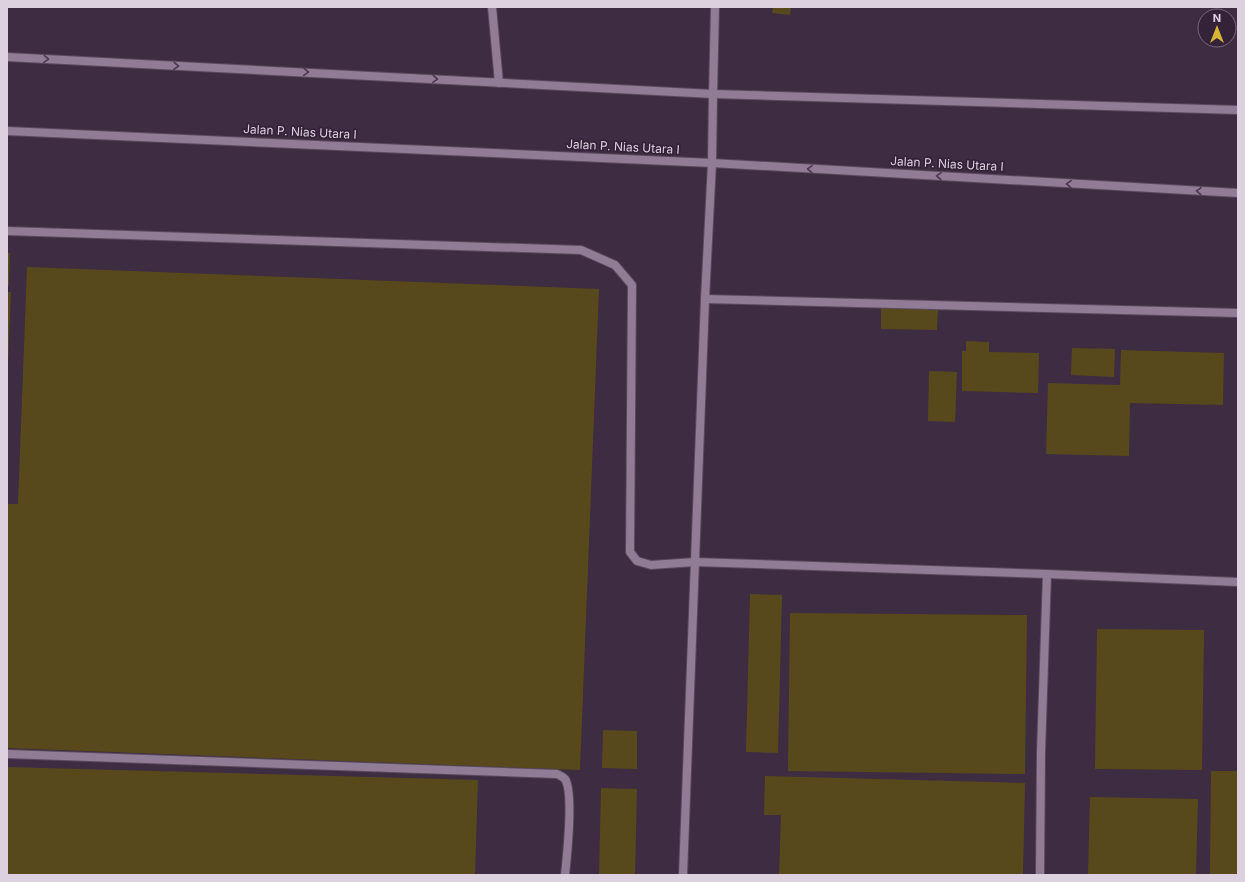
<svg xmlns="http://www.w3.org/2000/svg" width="1245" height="882" font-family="Inter,sans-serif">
<rect width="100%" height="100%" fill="#3e2c42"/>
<g fill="#57491c">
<polygon points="773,7 791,7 790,15 772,13"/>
<polygon points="7,253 10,253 9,285 7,285"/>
<polygon points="27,267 599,289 580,770 7,748 7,504 18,504"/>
<polygon points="7,292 11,292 8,365 7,365"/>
<polygon points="881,307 938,309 937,330 881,329"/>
<polygon points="966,341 989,342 989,352 1039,353 1038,393 962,391 962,351 966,351"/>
<polygon points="1072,348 1115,349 1114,377 1071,375"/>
<polygon points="1121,350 1224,353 1223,405 1130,403 1129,456 1046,454 1048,383 1120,385"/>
<polygon points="929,371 957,372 955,422 928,421"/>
<polygon points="750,594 782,595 778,753 746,752"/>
<polygon points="790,613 1027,615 1025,774 788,771"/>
<polygon points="1097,629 1204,630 1202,770 1095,769"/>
<polygon points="603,730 637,731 637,769 602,768"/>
<polygon points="7,767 478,780 475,875 7,875"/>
<polygon points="1211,771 1238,771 1238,875 1210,875"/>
<polygon points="765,776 1025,783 1023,875 779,875 781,815 764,815"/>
<polygon points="601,788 637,789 635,875 599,875"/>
<polygon points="1090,797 1198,799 1196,875 1088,875"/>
</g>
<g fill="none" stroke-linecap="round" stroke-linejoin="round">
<g stroke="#59495c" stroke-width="10">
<g id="service">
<polyline points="492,7 499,83"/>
<polyline points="713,94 715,7"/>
<polyline points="7,231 581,250 615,265 632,285 630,552 637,561 651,565 695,562 1047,574 1238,582"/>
<polyline points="705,299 1238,313"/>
<path d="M7 754 557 774C559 775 563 777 565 779 574 793 567 856 565 875"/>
<polyline points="1040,875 1041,752 1047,574"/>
</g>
</g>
<g stroke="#59495c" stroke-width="10">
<g id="minor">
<polyline points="7,57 713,94 1238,110"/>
<polyline points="7,131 712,163 1238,193"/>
<polyline points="683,875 705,299 712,163 713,94"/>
</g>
</g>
<use href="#service" stroke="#917c96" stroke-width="8"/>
<use href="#minor" stroke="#917c96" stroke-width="8"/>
</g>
<defs><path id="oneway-chevron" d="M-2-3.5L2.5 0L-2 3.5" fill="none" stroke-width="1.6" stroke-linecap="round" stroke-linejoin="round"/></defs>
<g stroke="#4b3850">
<use href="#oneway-chevron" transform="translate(46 59) rotate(3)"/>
<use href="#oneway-chevron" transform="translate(176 66) rotate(3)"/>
<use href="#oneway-chevron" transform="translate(306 72) rotate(3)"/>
<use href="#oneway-chevron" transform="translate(435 79) rotate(3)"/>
<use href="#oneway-chevron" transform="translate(810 169) rotate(-177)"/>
<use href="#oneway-chevron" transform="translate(939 176) rotate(-177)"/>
<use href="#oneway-chevron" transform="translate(1069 184) rotate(-177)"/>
<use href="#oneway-chevron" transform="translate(1199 191) rotate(-177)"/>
</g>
<g text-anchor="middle" stroke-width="3.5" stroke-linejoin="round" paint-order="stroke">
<g font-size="12" fill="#ddd1df" stroke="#342238">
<text transform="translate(300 132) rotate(3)" y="4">Jalan P. Nias Utara I</text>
<text transform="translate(623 147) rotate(3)" y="4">Jalan P. Nias Utara I</text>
<text transform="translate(947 164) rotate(3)" y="4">Jalan P. Nias Utara I</text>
</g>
</g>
<rect width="1245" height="882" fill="none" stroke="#ddd1df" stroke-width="16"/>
<g transform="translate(1217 28)"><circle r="19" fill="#342238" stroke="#78687b"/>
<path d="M0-3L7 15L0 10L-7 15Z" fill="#d7b434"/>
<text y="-6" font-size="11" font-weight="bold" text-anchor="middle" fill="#ddd1df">N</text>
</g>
</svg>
